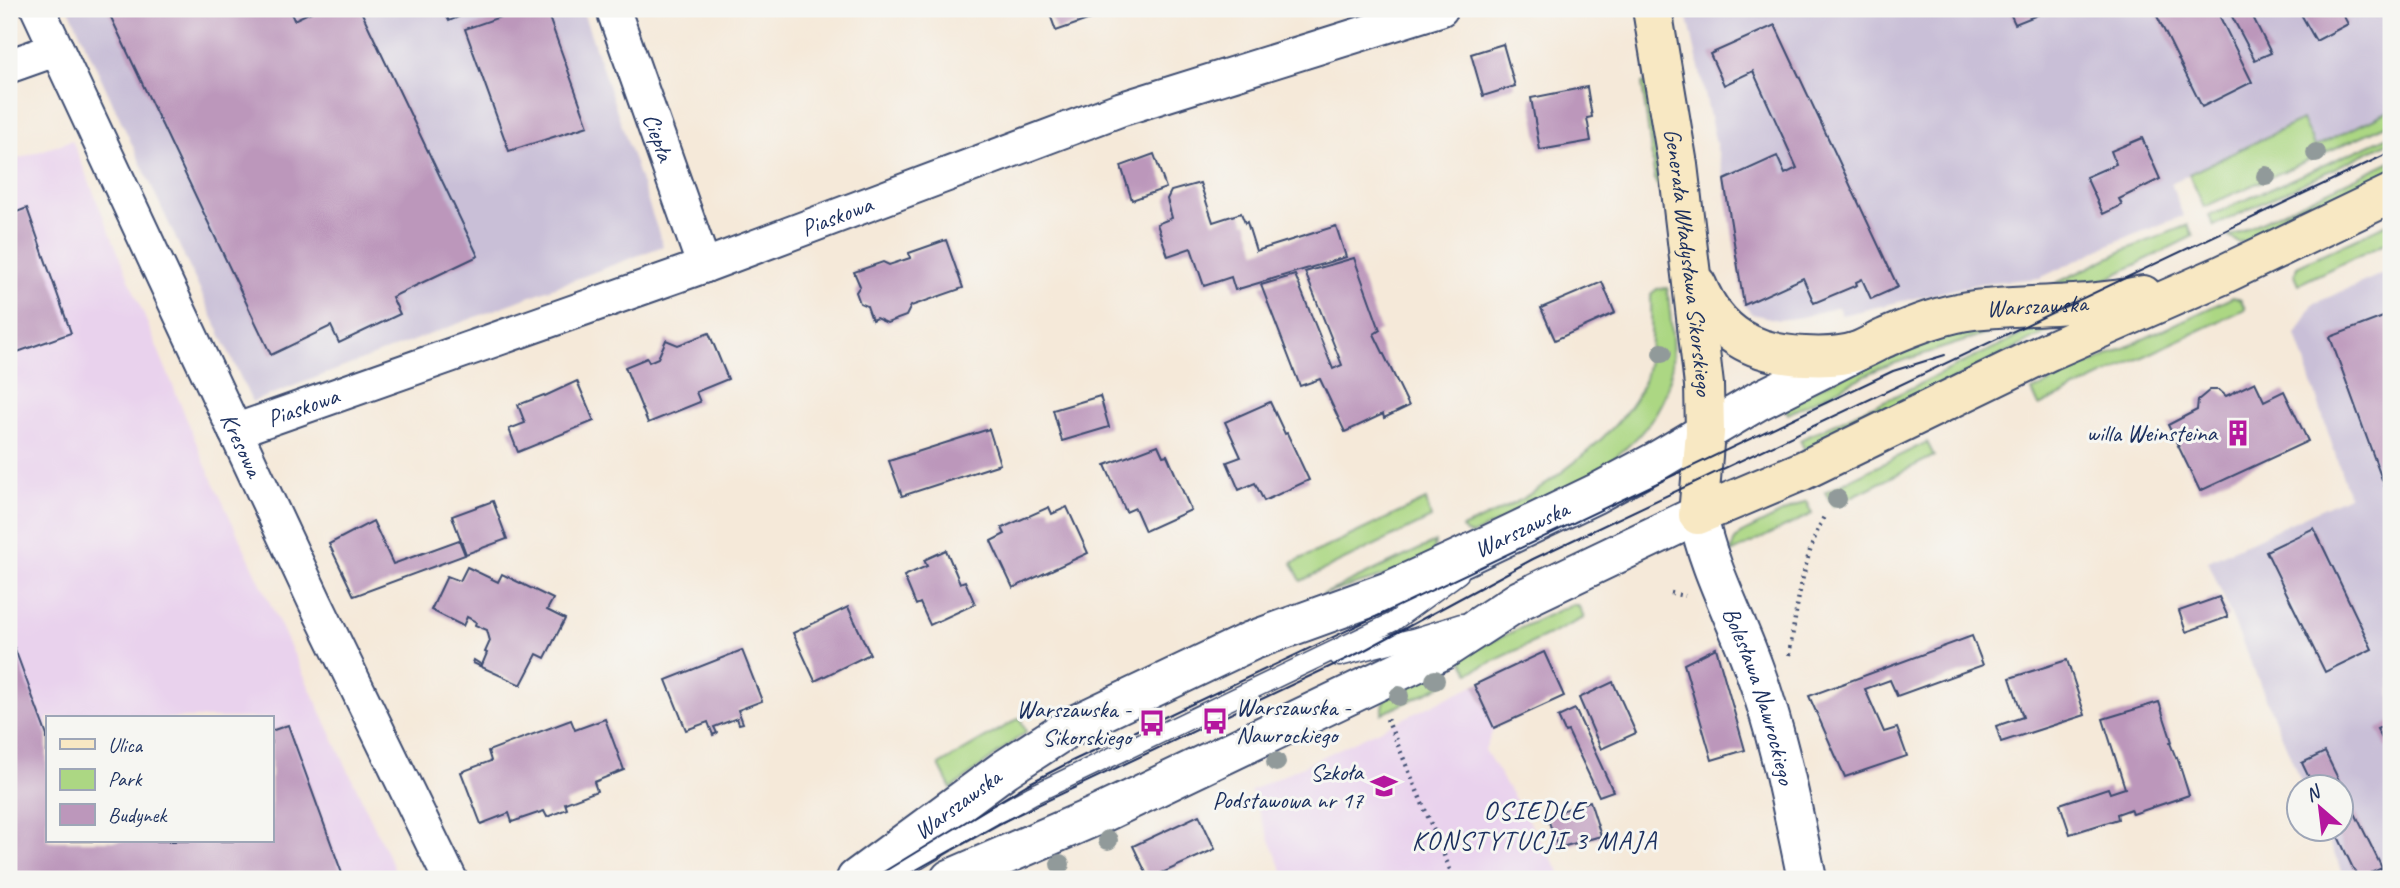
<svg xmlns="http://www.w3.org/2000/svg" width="2400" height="888" font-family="Caveat,sans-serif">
<rect width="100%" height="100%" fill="#f6f6f2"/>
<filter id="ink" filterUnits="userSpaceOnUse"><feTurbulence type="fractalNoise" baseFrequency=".0143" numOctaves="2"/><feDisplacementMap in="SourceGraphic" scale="14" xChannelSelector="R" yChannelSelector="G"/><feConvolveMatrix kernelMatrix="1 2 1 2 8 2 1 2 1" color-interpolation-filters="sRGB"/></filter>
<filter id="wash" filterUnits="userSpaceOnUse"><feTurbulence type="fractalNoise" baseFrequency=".00686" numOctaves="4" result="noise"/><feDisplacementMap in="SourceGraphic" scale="28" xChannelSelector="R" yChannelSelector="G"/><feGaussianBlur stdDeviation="1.57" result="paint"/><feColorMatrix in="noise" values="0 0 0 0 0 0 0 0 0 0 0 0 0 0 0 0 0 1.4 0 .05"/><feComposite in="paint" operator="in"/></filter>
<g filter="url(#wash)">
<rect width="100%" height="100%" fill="#f5e9d9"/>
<g fill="#e9d2ed" fill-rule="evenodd">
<path d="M72 140 205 464 399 879H9V162ZM47 718H271V841H47Z"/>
<polygon points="1474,685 1494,728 1485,750 1564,879 1286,879 1250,791"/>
</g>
<g fill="#c9bfd7">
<polygon points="69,9 582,9 663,246 252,402"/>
<polygon points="1686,9 2391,9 2391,110 2315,147 2301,120 2171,183 2183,216 2117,241 2040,278 1982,283 1842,315 1838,307 1802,317 1779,320 1752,314 1744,305 1724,180"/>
<polygon points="2391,270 2391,879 2346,879 2323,829 2340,828 2340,786 2303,786 2208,561 2349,496 2296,335 2313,304"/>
</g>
<g fill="#acd783" stroke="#648370" stroke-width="2">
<polygon points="1646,82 1662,194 1655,181 1642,83"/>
<polygon points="2391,110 2391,123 2204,207 2189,174 2302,120 2315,147"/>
<polygon points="2391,135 2391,141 2214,226 2209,216"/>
<polygon points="2391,161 2391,171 2246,241 2239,242 2229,237"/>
<polygon points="2391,222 2391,240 2299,284 2295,275 2297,266"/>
<polygon points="2188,225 2193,236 2097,284 2042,290 2125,250"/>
<path d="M1667 288C1670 310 1674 342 1672 364 1666 456 1542 500 1472 535L1466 533 1462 528C1480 520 1498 512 1515 503 1557 479 1635 422 1646 374 1653 348 1651 320 1651 294L1657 289Z"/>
<polygon points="2233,297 2241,300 2245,309 2039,406 2032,391"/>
<polygon points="2037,327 2047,329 2049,331 1807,454 1800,440 1871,406 1872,407"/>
<polygon points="2005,328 1880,368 1788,414 1783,404 1923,338 1971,329"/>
<polygon points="1927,442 1934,456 1833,506 1825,492"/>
<polygon points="1426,500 1431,518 1301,581 1292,563"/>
<polygon points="1806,501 1812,514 1731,553 1734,542 1740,534"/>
<polygon points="1435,542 1434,551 1427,563 1322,595"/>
<polygon points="1570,605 1578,605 1584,618 1469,673 1462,660 1465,654"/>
<polygon points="1445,668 1451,681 1382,714 1386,691"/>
<polygon points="1020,718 1026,732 951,789 939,765"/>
</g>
<g id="blocks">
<g fill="#bc97bb">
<polygon points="107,9 289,9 294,20 317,9 360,9 478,256 392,297 400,314 339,343 331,326 271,355"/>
<polygon points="443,9 477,9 449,21"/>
<polygon points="523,9 546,9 588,126 509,151 465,29"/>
<polygon points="1048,9 1119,9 1056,31"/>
<polygon points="2008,9 2052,9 2015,24"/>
<polygon points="2157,9 2216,9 2252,82 2202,107 2154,10"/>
<polygon points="2228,9 2249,9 2271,53 2255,60"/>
<polygon points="2298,9 2340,9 2348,24 2316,41"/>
<polygon points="1775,25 1898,287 1871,299 1862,279 1856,282 1857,285 1814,303 1803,278 1744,305 1724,180 1777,156 1785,174 1797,168 1753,71 1724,85 1710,54"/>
<polygon points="1503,44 1515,86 1483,96 1471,54"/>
<polygon points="1587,87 1592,117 1587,118 1591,141 1540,150 1531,98"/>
<polygon points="2142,138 2160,179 2119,199 2122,205 2103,214 2086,177 2116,164 2111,151"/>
<polygon points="1154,154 1166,188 1132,200 1121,166"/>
<polygon points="1200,183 1213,222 1241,213 1245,223 1247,222 1256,251 1336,226 1346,257 1235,290 1231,277 1204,286 1191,248 1168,256 1157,224 1172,218 1167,199 1171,191"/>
<polygon points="27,208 71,333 9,355 9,215"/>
<polygon points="946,240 963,288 911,306 906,316 887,323 876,318 872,320 867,306 860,303 856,292 860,286 854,272 883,262 889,265 910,258 909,253"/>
<polygon points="1354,258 1380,330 1374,334 1409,406 1384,418 1383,414 1345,432 1320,379 1300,386 1261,285 1295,275 1333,369 1342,365 1305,272"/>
<polygon points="1602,282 1615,313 1555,340 1541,308"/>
<polygon points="2391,314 2391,504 2330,337"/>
<polygon points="709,333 728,379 696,392 700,402 648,423 625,367 647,358 649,362 658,358 666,340 678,345"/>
<polygon points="577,381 594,421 518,452 509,429 525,423 518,405 544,395 545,396"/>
<polygon points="2255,382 2264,401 2284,391 2308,441 2200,491 2168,425 2197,410 2198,400 2210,390 2219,390 2226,396"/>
<polygon points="1100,396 1109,427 1062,441 1053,410"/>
<polygon points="1270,402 1285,434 1287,433 1309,480 1264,501 1255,483 1239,490 1227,462 1241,457 1225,422"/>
<polygon points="989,429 1000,464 902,496 889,461"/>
<polygon points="1158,445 1163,456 1167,455 1191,510 1145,531 1135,508 1126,512 1105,465"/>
<polygon points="493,501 507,539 466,554 452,516"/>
<polygon points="1049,507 1052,514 1067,507 1088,553 1013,588 991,541 1005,534 1002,528"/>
<polygon points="373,521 393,564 459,540 465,555 354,596 329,544"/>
<polygon points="2314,528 2372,649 2325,672 2266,551"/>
<polygon points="946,550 960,583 965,581 975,604 930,625 920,603 916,605 904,576 927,566 924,560"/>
<polygon points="467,567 498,582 502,574 553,599 547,610 565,619 545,658 537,654 521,685 473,663 474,660 482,665 487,653 485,652 490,641 487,630 475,625 476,622 467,617 463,626 431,610 447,576 460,581"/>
<polygon points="2219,597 2228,617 2186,632 2179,611"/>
<polygon points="848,607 870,654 815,681 793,633"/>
<polygon points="9,633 47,736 47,841 271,841 271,731 288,725 344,879 9,879"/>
<polygon points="1972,636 1983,665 1897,696 1890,680 1865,689 1884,732 1897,728 1907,756 1845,777 1809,696"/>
<polygon points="1716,648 1745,750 1712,760 1684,664"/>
<polygon points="742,650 762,701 738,710 743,723 739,724 737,718 714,727 717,733 713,735 708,722 686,730 666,680"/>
<polygon points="1544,652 1564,696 1494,728 1474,685"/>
<polygon points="2067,660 2085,715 2001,742 1996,726 2023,717 2010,678"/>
<polygon points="1613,682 1636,733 1601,749 1579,698"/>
<polygon points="2159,702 2172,742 2170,743 2176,758 2177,757 2189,795 2133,814 2131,809 2117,814 2118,819 2070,834 2060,804 2108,788 2110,793 2125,788 2103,719"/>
<polygon points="1575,709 1582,724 1613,791 1599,796 1568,731 1565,732 1558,717"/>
<polygon points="605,719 624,770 594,782 597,791 565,803 567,809 547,817 544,811 512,822 509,813 481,824 461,772 491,761 488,751 571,720 575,730"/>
<polygon points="2391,722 2391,756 2377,729"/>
<polygon points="2325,752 2382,868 2358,879 2334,828 2340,828 2340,786 2313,786 2302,763"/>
<polygon points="1590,801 1601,836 1558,848 1547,816"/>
<polygon points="1199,815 1215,849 1149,879 1133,846"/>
</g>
</g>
</g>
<g filter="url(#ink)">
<use href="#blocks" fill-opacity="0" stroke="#3c4b70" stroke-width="2"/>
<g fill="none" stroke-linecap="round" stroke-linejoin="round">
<g stroke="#3c4b70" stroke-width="21">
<g id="service">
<polyline points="1339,657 1413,638 1461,623"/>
<polyline points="886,879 951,840 1032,795 1393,622 1459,574"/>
</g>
</g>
<g stroke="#3c4b70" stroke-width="37">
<g id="minor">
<path id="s1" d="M38 9 315 602 450 879"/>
<path id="s2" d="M613 9 704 266"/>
<polyline points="9,66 57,49"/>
<path id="s3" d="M235 431 704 266 1121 109 1441 9"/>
</g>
</g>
<g stroke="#3c4b70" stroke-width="42">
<g id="tertiary">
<path id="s4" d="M856 879 1005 769 1068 728 1251 641 1389 591 1463 557 1595 494 1655 462 1758 401 1856 352"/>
<path id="s5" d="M950 879 1098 815 1443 650 1520 600 1698 515C1708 568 1735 616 1753 666 1779 735 1792 807 1807 879"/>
</g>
</g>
<g stroke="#3c4b70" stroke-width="42">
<g id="secondary">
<path id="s6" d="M1652 9 1678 165 1704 385 1705 432 1698 515 1802 471 2049 351 2222 275 2391 194"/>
<path id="s7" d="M1697 285C1718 335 1753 354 1805 356 1822 357 1843 356 1858 351 1868 347 1878 341 1887 337 1915 325 1943 314 1974 310 2030 304 2087 307 2143 295"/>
</g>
</g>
<g stroke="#3c4b70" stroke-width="4.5" stroke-dasharray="2 5" stroke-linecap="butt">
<polyline points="1671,593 1685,596"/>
<path d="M1789 655C1797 609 1802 559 1824 517"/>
<polyline points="1387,719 1454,879"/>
</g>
<use href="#service" stroke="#fff" stroke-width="18"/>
<use href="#minor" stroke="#fff" stroke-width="33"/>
<use href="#tertiary" stroke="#fff" stroke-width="38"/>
<use href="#secondary" stroke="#f8e8c3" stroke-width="38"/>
<g stroke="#1b2f5e" stroke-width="2">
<polyline points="872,879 1026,785 1072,761 1872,381 1893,371 1945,355"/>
<polyline points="900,879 998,824 1363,651 1533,559 2391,152"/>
</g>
</g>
<g fill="#919a9a">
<circle cx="2316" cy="153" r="10"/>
<circle cx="2266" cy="176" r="10"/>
<circle cx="1662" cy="353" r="10"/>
<circle cx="1837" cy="499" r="10"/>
<circle cx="1435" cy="680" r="10"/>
<circle cx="1399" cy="696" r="10"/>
<circle cx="1276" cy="762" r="10"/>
<circle cx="1108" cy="840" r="10"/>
<circle cx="1060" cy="864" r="10"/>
</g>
</g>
<defs>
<g id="building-bare" transform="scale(2.1)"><path d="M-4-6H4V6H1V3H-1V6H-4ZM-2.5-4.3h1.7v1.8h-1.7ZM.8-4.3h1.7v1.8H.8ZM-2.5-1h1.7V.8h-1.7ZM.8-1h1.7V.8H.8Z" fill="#b5179e" stroke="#f6f6f2" stroke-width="2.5" paint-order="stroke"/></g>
<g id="bus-bare" transform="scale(2.1)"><path d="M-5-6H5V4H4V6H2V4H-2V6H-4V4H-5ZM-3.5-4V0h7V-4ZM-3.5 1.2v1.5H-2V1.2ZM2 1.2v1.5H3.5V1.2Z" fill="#b5179e" stroke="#f6f6f2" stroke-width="2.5" paint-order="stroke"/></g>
<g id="school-bare" transform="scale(2.1)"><path d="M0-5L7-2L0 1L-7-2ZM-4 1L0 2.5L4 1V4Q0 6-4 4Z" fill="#b5179e" stroke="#f6f6f2" stroke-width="2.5" paint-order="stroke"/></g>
</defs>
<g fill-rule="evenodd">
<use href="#building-bare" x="2238" y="433"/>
<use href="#bus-bare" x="1215" y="721"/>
<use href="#bus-bare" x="1152" y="723"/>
<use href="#school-bare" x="1384" y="786"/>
</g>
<g text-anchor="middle" stroke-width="6" stroke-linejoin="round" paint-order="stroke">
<g font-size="24" fill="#1b2f5e" stroke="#f6f6f2">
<text dy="8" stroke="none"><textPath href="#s2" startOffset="136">Ciepła</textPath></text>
<text dy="8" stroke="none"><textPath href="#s3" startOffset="639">Piaskowa</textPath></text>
<text dy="8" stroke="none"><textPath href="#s6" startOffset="256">Generała Władysława Sikorskiego</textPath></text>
<text dy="8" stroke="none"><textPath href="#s7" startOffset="378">Warszawska</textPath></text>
<text dy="8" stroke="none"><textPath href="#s3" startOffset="72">Piaskowa</textPath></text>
<text dy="8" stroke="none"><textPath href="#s1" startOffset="481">Kresowa</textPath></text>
<text dy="8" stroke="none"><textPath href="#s4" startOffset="756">Warszawska</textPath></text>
<text dy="8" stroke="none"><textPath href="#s5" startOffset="1024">Bolesława Nawrockiego</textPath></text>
<text dy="8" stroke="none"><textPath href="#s4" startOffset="126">Warszawska</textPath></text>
</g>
<g font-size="24" fill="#1b2f5e" stroke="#f6f6f2" text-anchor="end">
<text x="2217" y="441">willa Weinsteina</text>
<text x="1236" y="715" text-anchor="start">Warszawska -<tspan x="1236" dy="28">Nawrockiego</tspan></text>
<text x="1131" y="717">Warszawska -<tspan x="1131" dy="28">Sikorskiego</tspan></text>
<text x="1363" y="780">Szkoła<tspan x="1363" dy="28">Podstawowa nr 17</tspan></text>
</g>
<g font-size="26" letter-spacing="2" fill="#1b2f5e" stroke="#f6f6f2">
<text x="1535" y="819">OSIEDLE<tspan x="1535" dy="30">KONSTYTUCJI 3 MAJA</tspan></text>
</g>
</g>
<rect width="2400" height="888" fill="none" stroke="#f6f6f2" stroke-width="35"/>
<rect x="46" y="716" width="228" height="126" fill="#f6f6f2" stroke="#9ea6b7" stroke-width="2"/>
<rect x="60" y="739" width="35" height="10" fill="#f8e8c3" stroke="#9ea6b7" stroke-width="2"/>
<text x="108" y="752" font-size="21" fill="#1b2f5e">Ulica</text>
<rect x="60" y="769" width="35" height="21" fill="#acd783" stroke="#9ea6b7" stroke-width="2"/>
<text x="108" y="786" font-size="21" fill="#1b2f5e">Park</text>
<rect x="60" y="804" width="35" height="21" fill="#bc97bb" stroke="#9ea6b7" stroke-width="2"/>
<text x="108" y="822" font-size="21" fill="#1b2f5e">Budynek</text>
<g transform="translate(2320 808) rotate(332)"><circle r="33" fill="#f6f6f2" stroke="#9ea6b7" stroke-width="2"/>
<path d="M0-5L12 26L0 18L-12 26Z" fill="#b5179e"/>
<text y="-10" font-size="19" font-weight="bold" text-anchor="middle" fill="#1b2f5e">N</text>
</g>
</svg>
